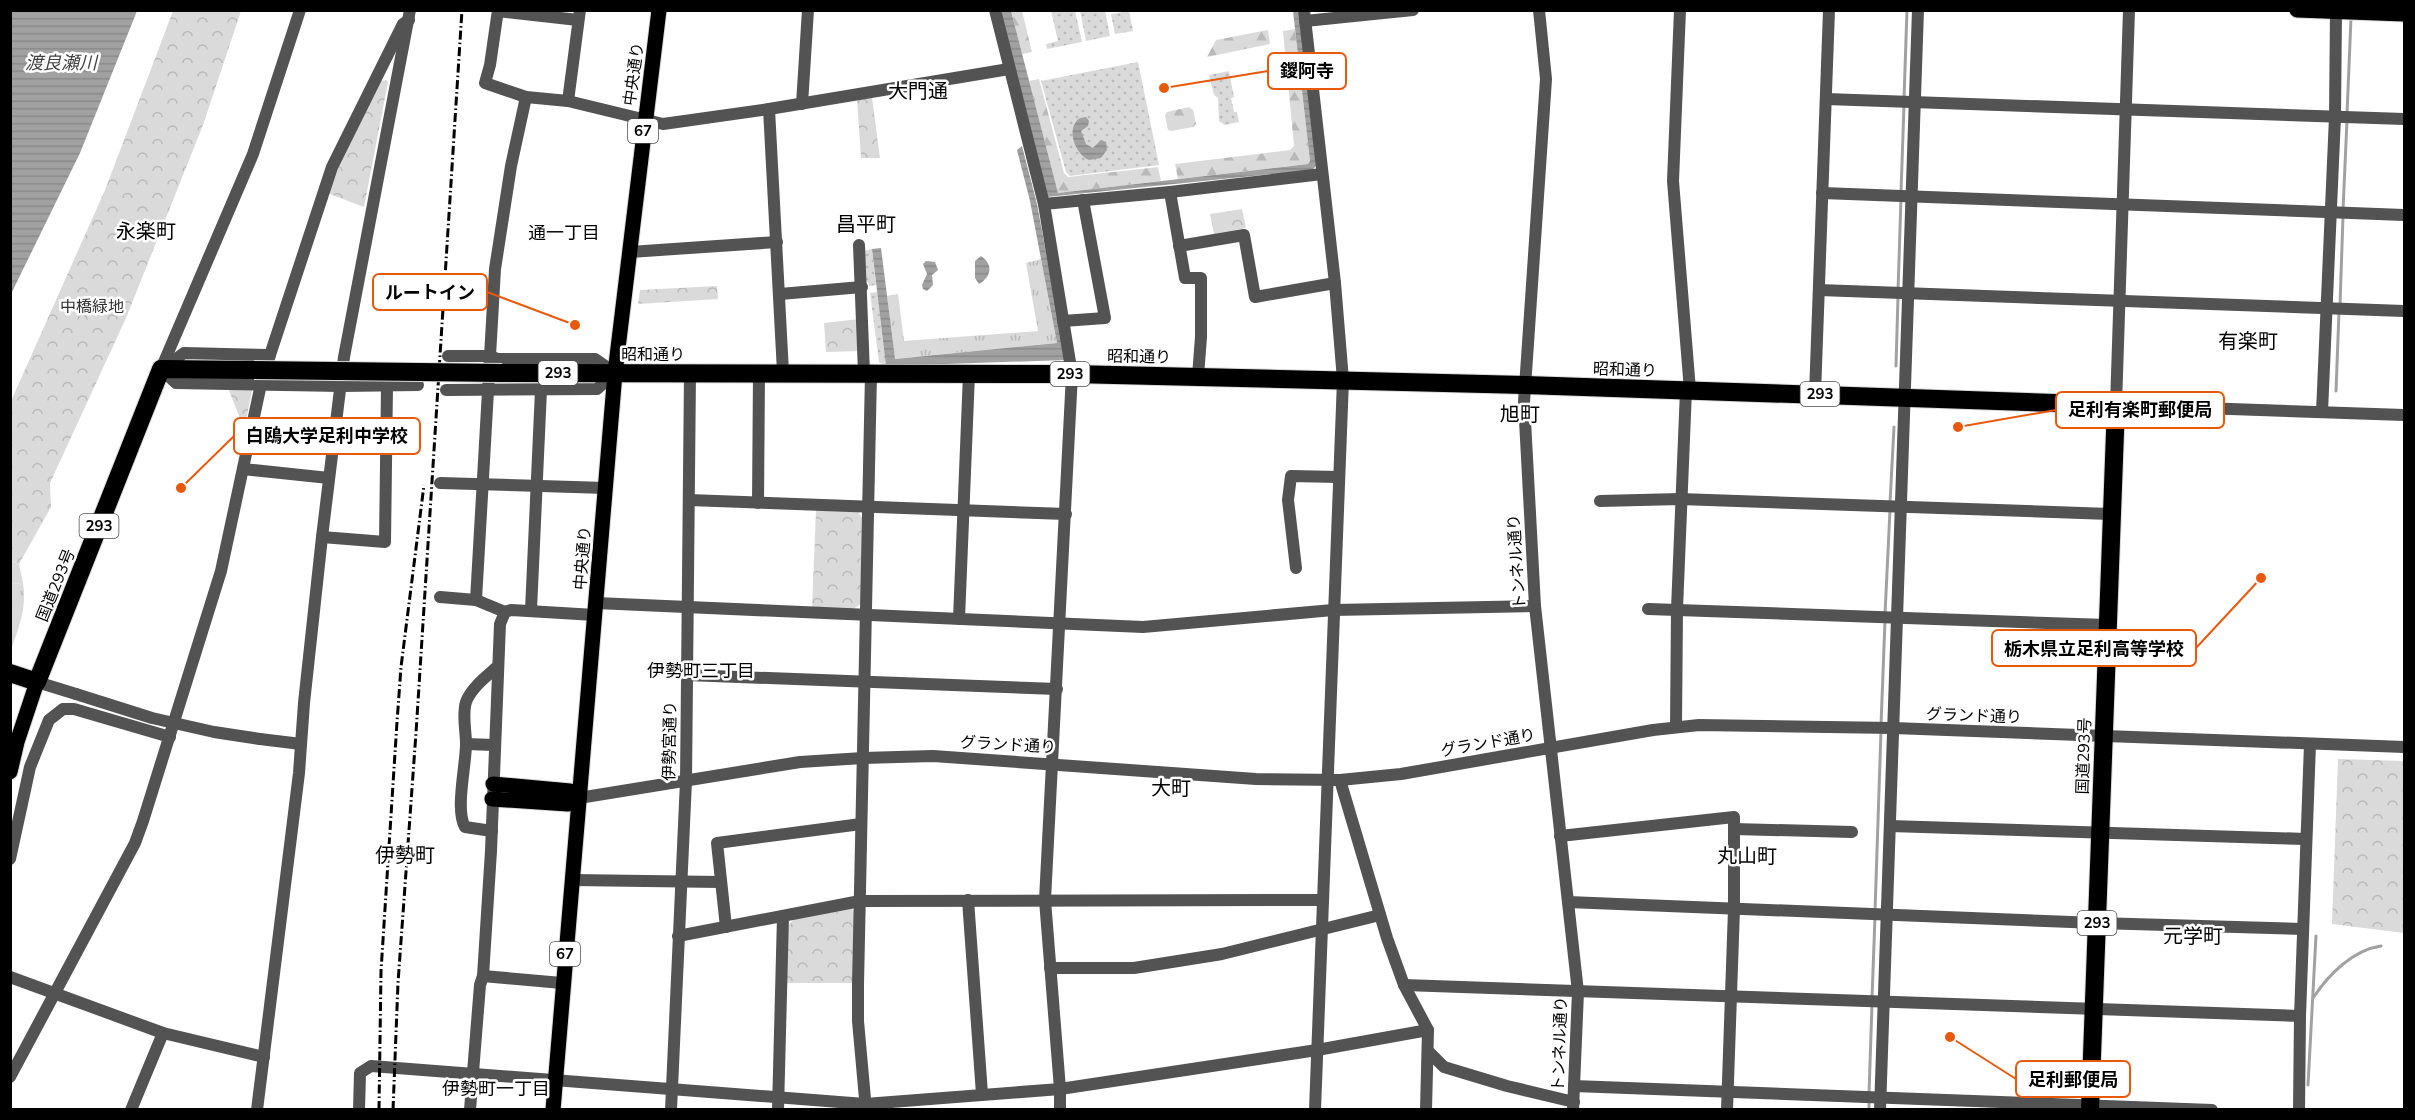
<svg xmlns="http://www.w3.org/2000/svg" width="2415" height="1120" font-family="Mulish,'Noto Sans JP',sans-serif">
<defs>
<pattern id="grass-tufts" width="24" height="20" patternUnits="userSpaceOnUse" patternTransform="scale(1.5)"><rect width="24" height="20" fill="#dadada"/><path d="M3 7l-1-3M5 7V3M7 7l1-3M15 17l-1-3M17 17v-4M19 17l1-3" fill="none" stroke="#b9b9b9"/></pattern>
<pattern id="forest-firs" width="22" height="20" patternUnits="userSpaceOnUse" patternTransform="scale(1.5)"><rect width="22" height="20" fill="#dadada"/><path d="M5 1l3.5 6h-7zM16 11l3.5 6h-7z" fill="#b9b9b9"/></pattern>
<pattern id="park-crowns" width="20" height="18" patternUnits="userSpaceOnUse" patternTransform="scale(1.5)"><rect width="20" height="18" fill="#dadada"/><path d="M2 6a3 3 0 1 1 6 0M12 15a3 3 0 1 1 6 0" fill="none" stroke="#b9b9b9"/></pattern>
<pattern id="garden-dots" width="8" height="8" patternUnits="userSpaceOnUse" patternTransform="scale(1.5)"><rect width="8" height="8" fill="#dadada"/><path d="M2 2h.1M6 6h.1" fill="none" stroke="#b9b9b9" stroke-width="1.8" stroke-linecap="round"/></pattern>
<pattern id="water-rules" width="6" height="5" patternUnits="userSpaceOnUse" patternTransform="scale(1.5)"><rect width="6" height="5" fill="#a1a1a1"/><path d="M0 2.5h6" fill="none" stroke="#898989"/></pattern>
</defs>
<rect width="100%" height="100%" fill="#fff"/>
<g fill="url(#grass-tufts)">
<polygon points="1041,259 1057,343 894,359 887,296 898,294 904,341 1038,331 1026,263"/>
<path d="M23 583C27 607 19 628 11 650V584Z"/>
</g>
<g fill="url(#forest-firs)">
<polygon points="1011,11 1022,11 1032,52 1022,54"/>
<polygon points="1295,29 1310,161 1308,164 1178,179 1175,164 1290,150 1294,146 1283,31"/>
<polygon points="1268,30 1270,44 1207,57 1216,40"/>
<polygon points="1039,79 1064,173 1068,177 1158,167 1161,181 1058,193 1029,81"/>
<polygon points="1189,107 1193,110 1196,124 1193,127 1171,131 1168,130 1165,115 1167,112"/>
<polygon points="10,560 19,564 23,583 11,584"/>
</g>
<g fill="url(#park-crowns)">
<polygon points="173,11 241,11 203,125 126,318 50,483 51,507 19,564 11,560 11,401 105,190"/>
<polygon points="386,80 388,82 364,207 327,193 338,163 381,81"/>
<polygon points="872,97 880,158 861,158 857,99"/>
<polygon points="1242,209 1246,228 1214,234 1210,214"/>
<polygon points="717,286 718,299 638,304 640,290"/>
<polygon points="859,319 861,351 826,352 824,323"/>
<polygon points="228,388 252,390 247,416 244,420 243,426"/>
<polygon points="816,510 858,512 862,518 861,604 853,609 812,608"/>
<polygon points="2338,759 2404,761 2404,933 2332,924"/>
<polygon points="850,907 854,911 853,983 786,983 787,927 794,919"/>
</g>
<g fill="url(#garden-dots)">
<polygon points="1051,11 1075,11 1082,42 1047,49 1046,44 1058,41"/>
<polygon points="1080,11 1105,11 1110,36 1086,41"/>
<polygon points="1129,11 1133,31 1115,34 1111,14"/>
<polygon points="1138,62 1159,165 1070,176 1066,172 1041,81"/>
<polygon points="1229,71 1234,97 1231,98 1234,112 1237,112 1239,122 1225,125 1219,121 1218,98 1214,95 1209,75"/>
<polygon points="872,249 876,285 869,286 868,282 863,282 862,251"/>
<polygon points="877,292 886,366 879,362 870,293"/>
</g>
<g fill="url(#water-rules)">
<polygon points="11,10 137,11 80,153 11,294"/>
<polygon points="1000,11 1011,11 1058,193 1308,164 1310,161 1293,11 1301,11 1316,166 1312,170 1047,197"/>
<path d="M1080 118 1086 117 1089 121 1088 126 1081 131 1086 144 1093 148 1101 140 1106 142 1107 150 1101 158 1089 160C1075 154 1065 128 1080 118Z"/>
<polygon points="1022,146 1037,204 1066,360 886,366 872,249 881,248 895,359 1057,343 1030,201 1017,150"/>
<path d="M981 256C994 265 991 277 979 284L975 278V261Z"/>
<polygon points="926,261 935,262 938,270 932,275 933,285 927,291 923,289 922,285 927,274 923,264"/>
</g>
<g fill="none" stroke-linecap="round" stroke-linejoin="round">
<g stroke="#a1a1a1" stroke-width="3">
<polyline points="1904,99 1907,10"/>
<polyline points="2347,114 2351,18"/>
<polyline points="1901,192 1904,105"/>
<polyline points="2343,210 2347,120"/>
<polyline points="1898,291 1901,198"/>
<polyline points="2340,305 2343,216"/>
<polyline points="1896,366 1898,297"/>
<polyline points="2336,391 2339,312"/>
<polyline points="1890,503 1894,427"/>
<polyline points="1885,614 1890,510"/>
<polyline points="1881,725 1885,621"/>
<polyline points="1875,911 1881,731"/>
<polyline points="1872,998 1875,917"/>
<path d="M2313 998C2329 974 2353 950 2381 946"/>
<polyline points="2308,1085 2316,936"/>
<polyline points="1869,1094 1872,1004"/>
<polyline points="1869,1110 1869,1100"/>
</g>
<g stroke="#dbdbdb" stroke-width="17">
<g id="major">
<polyline points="2297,10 2404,14"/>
<polyline points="10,772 17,742 37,682"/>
<polyline points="493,784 570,791 579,798"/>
<polyline points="492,799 568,804 579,798"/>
<polyline points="553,1110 615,373 659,10"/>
</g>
</g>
<g stroke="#dbdbdb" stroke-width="20">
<g id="highway">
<polyline points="502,373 1072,374 1525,385 2116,405 2090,1110"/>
<polyline points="10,673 37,682 161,369 254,370"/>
</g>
</g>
<g stroke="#535353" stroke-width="12">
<polyline points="498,10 490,65 485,83 526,97 568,101 663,124 769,109 1009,69"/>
<polyline points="995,10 1044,204 1072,374 1045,900 1060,1089 1060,1110"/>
<polyline points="1304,10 1335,283 1343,380 1315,1110"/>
<polyline points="1539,10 1546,79 1524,402 1535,606 1578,992 1573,1110"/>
<polyline points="1680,10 1673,181 1690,390"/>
<polyline points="2129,10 2116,405 2404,415"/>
<polyline points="498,11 578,20"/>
<polyline points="1305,21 1413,10"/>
<polyline points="1826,99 2404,119"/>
<polyline points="568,101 580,10"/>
<polyline points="802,104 808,10"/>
<polyline points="769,109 783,372"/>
<polyline points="1170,192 1185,278 1201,278 1201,337 1198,376"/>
<polyline points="1822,193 2404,215"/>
<polyline points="1044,204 1170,192 1322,174"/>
<polyline points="859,245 864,373"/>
<polyline points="1179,246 1244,235 1255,297 1335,283"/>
<polyline points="630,252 777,242"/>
<polyline points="1819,290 2404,311"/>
<polyline points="780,294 862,287"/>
<polyline points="1063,321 1105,318 1083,200"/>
<polyline points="161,369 253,154 300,10"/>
<polyline points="161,369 176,383 341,386 418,385"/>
<polyline points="162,369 184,353 270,355"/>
<polyline points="446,390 597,389 615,373 595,359 498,359 490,356 448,356"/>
<polyline points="1815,394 1829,10"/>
<polyline points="2322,412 2335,117 2336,10"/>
<polyline points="243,469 329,478"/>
<polyline points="440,483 606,488"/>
<polyline points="689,500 1066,514"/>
<polyline points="1600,501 1680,499 2110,514"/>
<polyline points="758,503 759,373"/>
<polyline points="322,537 385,542 387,386"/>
<polyline points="1296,568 1288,500 1291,476 1338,477"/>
<polyline points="440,597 476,600 505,612"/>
<polyline points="476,600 495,269 511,166 526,97"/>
<polyline points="596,603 1143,627 1333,610 1535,606"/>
<polyline points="1648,609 2107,625"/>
<polyline points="531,610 541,390"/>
<polyline points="959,619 969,374"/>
<polyline points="687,675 1057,689"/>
<polyline points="37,682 76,694"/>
<polyline points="1676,727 1677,609 1686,390"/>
<polyline points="260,739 301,744"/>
<polyline points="466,744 494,745"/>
<polyline points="1340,780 1387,938 1404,985 1428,1030 1426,1110"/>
<polyline points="579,798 800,762 863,758 933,756 1256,779 1340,780 1401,774 1653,730 1699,725 1893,728 2404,747"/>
<polyline points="1890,826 2306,839"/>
<polyline points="1734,829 1852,832"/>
<path d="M492 831 465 827C455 810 466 765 466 744 466 730 462 715 466 702 471 688 487 676 497 667"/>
<polyline points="1560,836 1734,817 1734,909 1727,1110"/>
<polyline points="10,859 30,767 49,720 63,709 74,709 170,737"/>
<polyline points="572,880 720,882"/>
<polyline points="968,900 982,1094"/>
<polyline points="1568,902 2097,923 2303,929"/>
<polyline points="726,927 717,843 861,824"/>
<polyline points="678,936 860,901 1323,900"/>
<polyline points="1050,968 1134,968 1222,954 1380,915"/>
<polyline points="483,976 562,983"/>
<polyline points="10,977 163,1033 264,1057"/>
<polyline points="1404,985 2300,1016"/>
<polyline points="1429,1052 1444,1067 1507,1086 1574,1102"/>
<polyline points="10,1077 135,843 143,821 221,571 261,384 270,355 332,167 403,24 409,20"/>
<polyline points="1574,1086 2212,1110"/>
<polyline points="131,1110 163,1033"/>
<polyline points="257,1110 299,773 304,703 322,537 344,357 410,10"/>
<polyline points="359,1110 360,1073 371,1066 865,1104 1060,1089 1317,1050 1428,1030"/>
<polyline points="470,1110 480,985 483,976 491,851 500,624 505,612 511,610 595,615"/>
<polyline points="671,1110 686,781 690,373"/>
<polyline points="778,1110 783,916"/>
<polyline points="866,1110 858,1021 858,984 871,374"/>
<polyline points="1880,1110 1918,10"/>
<polyline points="2299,1110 2300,1016 2310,744"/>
</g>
<use href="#major" stroke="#000" stroke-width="15"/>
<use href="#highway" stroke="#000" stroke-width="18"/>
<g stroke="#000" stroke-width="3" stroke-dasharray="9 3 1.5 3" stroke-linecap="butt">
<polyline points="379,1110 381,971 397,722 401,667 424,485"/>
<polyline points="393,1110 398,983 416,733 462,10"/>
</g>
<g stroke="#dbdbdb" stroke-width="20" stroke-linecap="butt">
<polyline id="highway-bridge" points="254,370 502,373"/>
</g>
<polyline stroke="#535353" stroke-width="12" points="76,694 152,718 214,732 260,739"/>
<use href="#highway-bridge" stroke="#000" stroke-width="18"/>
</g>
<g text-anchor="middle" stroke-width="5" stroke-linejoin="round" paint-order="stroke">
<g fill="#fff" stroke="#4c4c4c" stroke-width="1.5">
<rect x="628" y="119" width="30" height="24" rx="4.5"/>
<rect x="538.5" y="361" width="39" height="24" rx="4.5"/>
<rect x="1050.5" y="362" width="39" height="24" rx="4.5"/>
<rect x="1800.5" y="382" width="39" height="24" rx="4.5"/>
<rect x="79.5" y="514" width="39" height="24" rx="4.5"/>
<rect x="2077.5" y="911" width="39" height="24" rx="4.5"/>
<rect x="550" y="942" width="30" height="24" rx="4.5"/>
</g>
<g font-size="15" font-weight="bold" fill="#000">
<text x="643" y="136">67</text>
<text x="558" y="378">293</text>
<text x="1070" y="379">293</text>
<text x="1820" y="399">293</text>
<text x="99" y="531">293</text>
<text x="2097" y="928">293</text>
<text x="565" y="959">67</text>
</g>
<g font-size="16" fill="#000" stroke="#fff">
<text transform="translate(633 74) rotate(-82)" y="6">中央通り</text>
<text x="653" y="360">昭和通り</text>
<text transform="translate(1139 356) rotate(1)" y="6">昭和通り</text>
<text transform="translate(1625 369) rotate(2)" y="6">昭和通り</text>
<text transform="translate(582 558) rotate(-85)" y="6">中央通り</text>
<text transform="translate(1516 562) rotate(-94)" y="6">トンネル通り</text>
<text transform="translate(55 585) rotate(-68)" y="6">国道293号</text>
<text transform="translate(1974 715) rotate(2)" y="6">グランド通り</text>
<text transform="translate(669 741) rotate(-89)" y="6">伊勢宮通り</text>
<text transform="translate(1488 742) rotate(-10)" y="6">グランド通り</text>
<text transform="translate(1008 744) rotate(3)" y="6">グランド通り</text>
<text transform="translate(2083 756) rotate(-88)" y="6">国道293号</text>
<text transform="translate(1559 1044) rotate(-88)" y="6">トンネル通り</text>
</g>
<g font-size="16" fill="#313131" stroke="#fff">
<text x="92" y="312">中橋緑地</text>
</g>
<g font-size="18" font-style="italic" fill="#424242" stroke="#fff">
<text x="61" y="69">渡良瀬川</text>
</g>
<g font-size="18" fill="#000" stroke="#fff">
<text x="564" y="239">通一丁目</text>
<text x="701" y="677">伊勢町三丁目</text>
<text x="496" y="1095">伊勢町一丁目</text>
</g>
<g font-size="20" fill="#000" stroke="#fff">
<text x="918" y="98">大門通</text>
<text x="866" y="231">昌平町</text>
<text x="146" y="238">永楽町</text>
<text x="2248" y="348">有楽町</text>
<text x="1520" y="421">旭町</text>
<text x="1171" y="795">大町</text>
<text x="405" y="862">伊勢町</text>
<text x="1747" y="863">丸山町</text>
<text x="2193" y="943">元学町</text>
</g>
</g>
<path fill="none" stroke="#e8590c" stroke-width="2" d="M1164 88L1268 71M575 325L487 292M1958 427L2056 410M181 488L234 436M2261 578L2196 648M1950 1037L2016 1079"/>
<g fill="#e8590c" stroke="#fff" stroke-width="2">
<circle cx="1164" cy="88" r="6"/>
<circle cx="575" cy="325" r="6"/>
<circle cx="1958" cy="427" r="6"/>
<circle cx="181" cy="488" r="6"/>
<circle cx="2261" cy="578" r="6"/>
<circle cx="1950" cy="1037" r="6"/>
</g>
<g fill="#fff" stroke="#e8590c" stroke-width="2">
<rect x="1268" y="53" width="78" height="36" rx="6"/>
<rect x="373" y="274" width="114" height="36" rx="6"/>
<rect x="2056" y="392" width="168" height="36" rx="6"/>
<rect x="234" y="418" width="186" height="36" rx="6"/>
<rect x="1992" y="630" width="204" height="36" rx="6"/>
<rect x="2016" y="1061" width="114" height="36" rx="6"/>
</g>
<g font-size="18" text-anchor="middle" font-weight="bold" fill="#000">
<text x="1307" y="77">鑁阿寺</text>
<text x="430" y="299">ルートイン</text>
<text x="2140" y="416">足利有楽町郵便局</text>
<text x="327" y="442">白鴎大学足利中学校</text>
<text x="2094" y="655">栃木県立足利高等学校</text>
<text x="2073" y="1086">足利郵便局</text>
</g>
<rect width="2415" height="1120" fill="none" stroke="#000000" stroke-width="24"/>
</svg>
